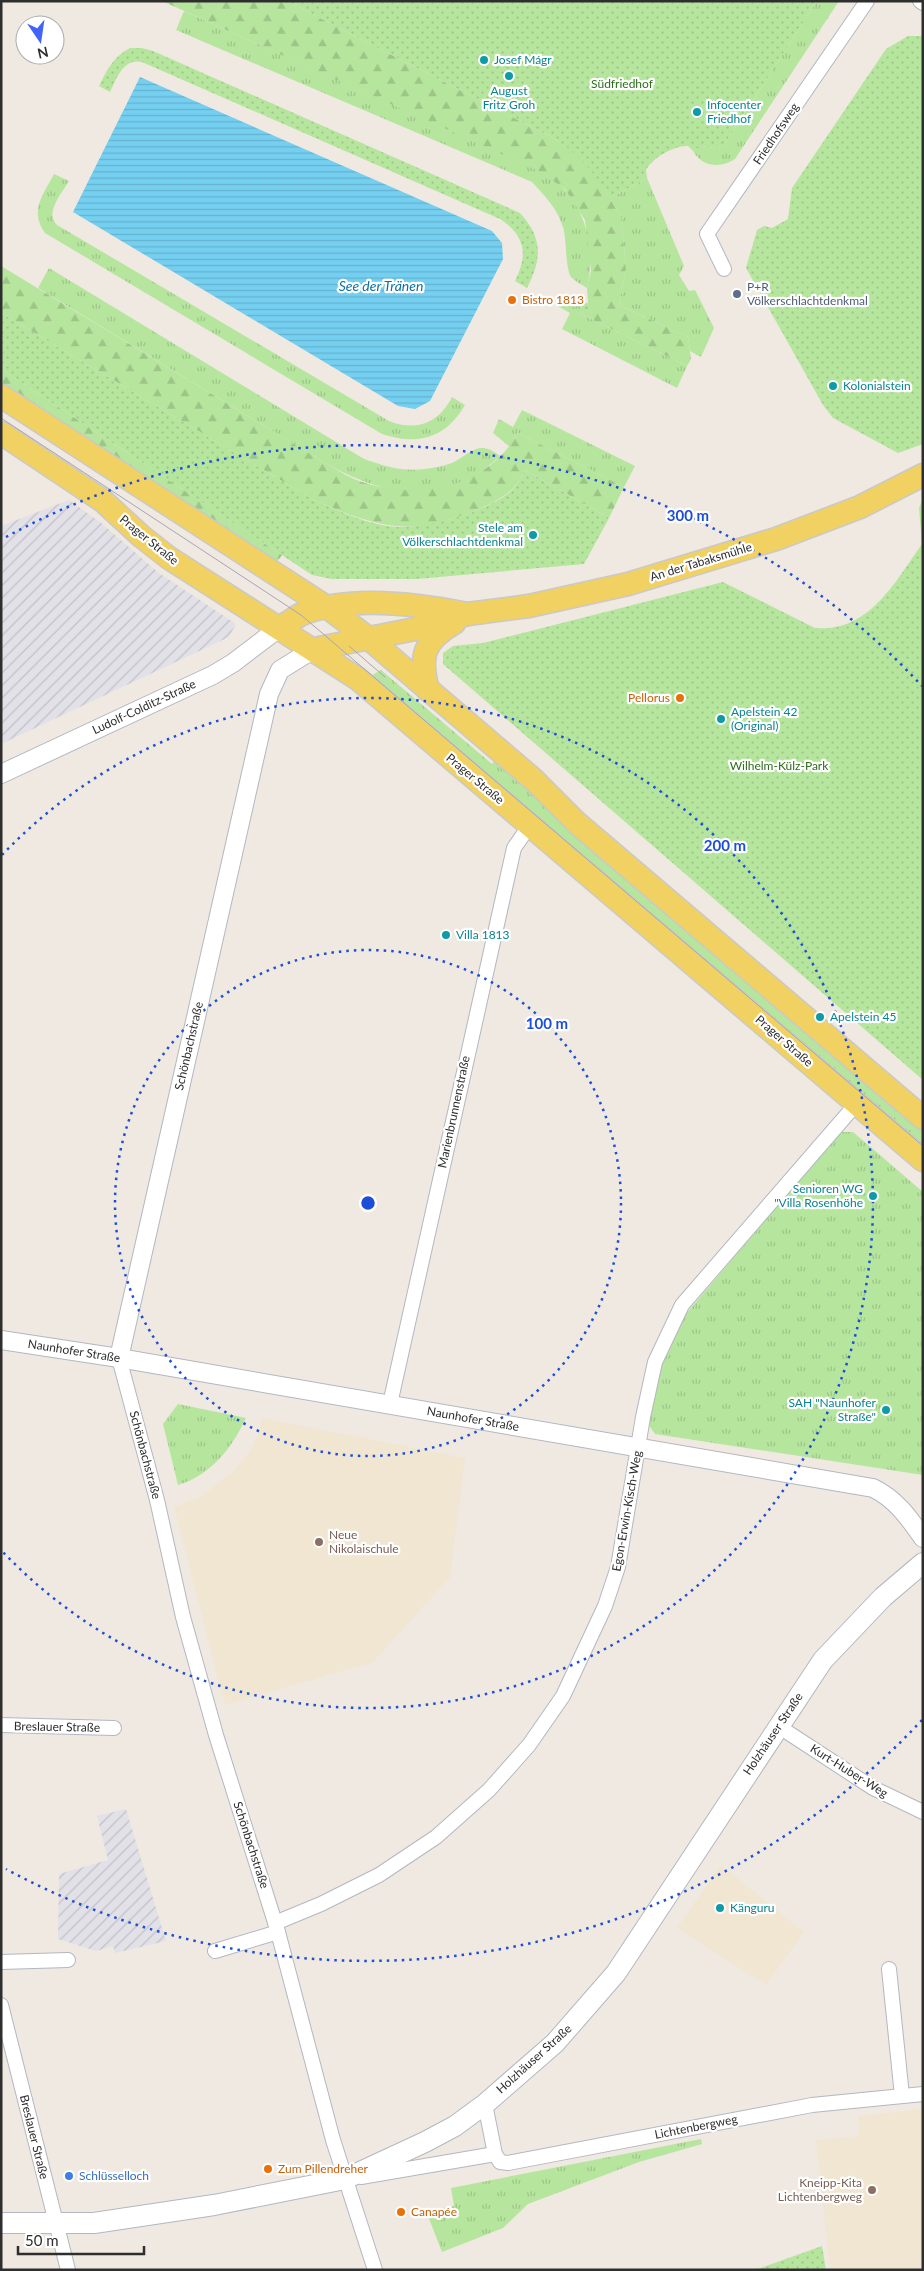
<svg xmlns="http://www.w3.org/2000/svg" width="924" height="2271" font-family="Lato,sans-serif">
<defs>
<pattern id="industrial-furrows" width="10" height="10" patternUnits="userSpaceOnUse" patternTransform="scale(1.25)"><rect width="10" height="10" fill="#e3e1e8"/><path d="M-1 1l2-2M0 10L10 0M9 11l2-2" fill="none" stroke="#c3c1c7"/></pattern>
<pattern id="grass-tufts" width="24" height="20" patternUnits="userSpaceOnUse" patternTransform="scale(1.25)"><rect width="24" height="20" fill="#b6e59e"/><path d="M3 7l-1-3M5 7V3M7 7l1-3M15 17l-1-3M17 17v-4M19 17l1-3" fill="none" stroke="#9dc588"/></pattern>
<pattern id="forest-firs" width="22" height="20" patternUnits="userSpaceOnUse" patternTransform="scale(1.25)"><rect width="22" height="20" fill="#b6e59e"/><path d="M5 1l3.5 6h-7zM16 11l3.5 6h-7z" fill="#9dc588"/></pattern>
<pattern id="park-dots" width="8" height="8" patternUnits="userSpaceOnUse" patternTransform="scale(1.25)"><rect width="8" height="8" fill="#b6e59e"/><path d="M2 2h.1M6 6h.1" fill="none" stroke="#9dc588" stroke-width="1.8" stroke-linecap="round"/></pattern>
<pattern id="water-rules" width="6" height="5" patternUnits="userSpaceOnUse" patternTransform="scale(1.25)"><rect width="6" height="5" fill="#75cff0"/><path d="M0 2.5h6" fill="none" stroke="#66b2ce"/></pattern>
</defs>
<rect width="100%" height="100%" fill="#efe9e1"/>
<g fill="url(#industrial-furrows)">
<polygon points="69,500 100,522 159,573 236,624 229,637 1,744 1,526"/>
<polygon points="126,1809 166,1941 115,1953 113,1946 96,1951 58,1939 59,1874 108,1860 97,1816"/>
</g>
<g fill="#f0e6d1">
<polygon points="262,1418 465,1458 450,1577 373,1662 225,1705 174,1507 202,1496 232,1472 248,1454 258,1435"/>
<polygon points="721,1865 804,1932 766,1985 677,1928"/>
<polygon points="923,2109 923,2270 830,2270 816,2140 859,2136 858,2116"/>
</g>
<g fill="url(#grass-tufts)">
<path d="M817 1H839L735 159C721 168 703 168 693 151L702 146 714 148 724 145Z"/>
<path d="M184 11 537 169C545 176 558 182 565 190 588 214 595 256 587 288 582 285 575 281 571 277 565 267 567 240 563 227 557 208 545 196 532 182L176 30Z"/>
<path d="M54 174 69 181C62 193 44 213 57 225L389 421C416 432 439 423 452 397L465 405C446 438 418 446 382 434L45 233C29 211 43 195 54 174Z"/>
<polygon points="647,178 684,266 679,275 689,291 695,290 714,328 701,357 690,351 688,337 619,305 626,269 621,216 610,198"/>
<path d="M49 268 364 459C384 466 403 472 425 469 433 468 444 466 452 463 472 453 478 439 500 456 490 465 479 475 466 481 416 503 370 488 325 463L38 288Z"/>
<polygon points="570,301 588,303 581,314 687,366 677,388 562,329 570,313 556,305"/>
<polygon points="522,410 635,466 624,487 518,433 510,447 493,433 499,419 513,427"/>
<polygon points="381,670 492,764 497,757 923,1129 923,1150 369,677"/>
<polygon points="840,1132 853,1132 923,1192 923,1475 655,1434 648,1424 663,1360 674,1328"/>
<path d="M178 1404 246 1418C232 1448 211 1475 178 1485L163 1424Z"/>
<polygon points="701,2139 702,2144 639,2162 528,2204 503,2228 442,2252 426,2211 454,2206 451,2188"/>
</g>
<g fill="url(#forest-firs)">
<polygon points="162,1 287,1 557,140 575,152 594,171 621,216 626,269 619,305 688,337 691,359 687,366 581,314 588,303 587,288 591,271 585,220 565,189 537,170"/>
<path d="M1 266 325 463C336 469 348 477 359 481 418 501 486 489 518 433L624 487 609 518 525 470C521 477 516 487 509 492 483 512 429 530 396 526 367 523 339 511 312 499L1 313Z"/>
<polygon points="1,369 282,555 275,565 1,386"/>
</g>
<g fill="url(#park-dots)">
<path d="M287 1H817L724 145 714 148 702 146 693 151 688 146C675 145 652 158 646 170L647 178 610 198C595 173 580 156 557 140Z"/>
<polygon points="908,36 923,36 923,444 898,453 833,418 823,405 746,268 757,230 764,226 772,228 788,219 792,188 886,49"/>
<path d="M130 48H142L153 51 520 213C543 238 542 259 527 288L515 281C528 255 526 236 500 219L142 62C123 58 117 78 110 92L99 86C107 70 113 57 130 48Z"/>
<path d="M1 313 312 499C337 510 370 526 398 527 432 527 483 513 510 492 516 487 521 477 525 470L609 518 584 564 417 579H332L312 575 1 369Z"/>
<path d="M923 499V1080L443 664V653L453 646 483 643 723 582 815 628C869 633 895 582 922 544L919 508Z"/>
<polygon points="822,2246 826,2270 755,2270"/>
</g>
<polygon fill="url(#water-rules)" points="140,77 492,231 502,243 503,259 430,401 415,409 398,406 73,212"/>
<g fill="none" stroke-linecap="round" stroke-linejoin="round">
<g stroke="#b4b7c1" stroke-width="16">
<g id="minor">
<polyline points="920,1 923,3"/>
<polyline points="724,269 707,234 867,1"/>
<polyline points="119,1358 157,1500 183,1617 216,1735 278,1932 333,2140 375,2270"/>
<polyline points="390,1404 514,848 530,825"/>
<polyline points="1,1725 114,1728"/>
<polyline points="778,1726 873,1788 923,1812"/>
<polyline points="275,1923 321,1904 379,1875 436,1837 489,1790 529,1745 563,1696 605,1606 618,1567 643,1417 655,1362 682,1305 857,1103"/>
<polyline points="215,1951 278,1932"/>
<polyline points="1,1962 68,1960"/>
<polyline points="889,1969 902,2096"/>
<polyline points="1,2005 68,2270"/>
<polyline points="485,2104 495,2154 500,2162 508,2163 812,2105 923,2094"/>
<polyline points="361,2177 495,2154"/>
</g>
</g>
<g stroke="#b4b7c1" stroke-width="20">
<g id="tertiary">
<polyline points="1,774 213,675 233,663 279,628"/>
<path d="M1 1340 119 1358 873 1488C896 1499 909 1518 923 1538"/>
<polyline points="119,1358 269,694 280,670 314,649"/>
</g>
</g>
<g stroke="#b4b7c1" stroke-width="22">
<polyline id="secondary" points="1,2223 94,2223 214,2205 345,2179 425,2142 455,2126 485,2104 555,2043 616,1973 823,1660 883,1597 923,1563"/>
</g>
<g stroke="#c9c9c9" stroke-width="25">
<g id="primary">
<polyline points="1,396 328,608 367,637 534,780 577,823 923,1118"/>
<polyline points="1,433 103,501 141,536 169,558 358,679 923,1160"/>
<path d="M279 628C287 624 294 618 302 614 350 595 418 604 467 614"/>
<polyline points="314,649 415,629 468,614 529,606 628,584 776,539 860,507 923,475"/>
<path d="M428 690C419 657 423 641 454 623"/>
</g>
</g>
<use href="#minor" stroke="#fff" stroke-width="14"/>
<use href="#tertiary" stroke="#fff" stroke-width="18"/>
<use href="#secondary" stroke="#fff" stroke-width="20"/>
<use href="#primary" stroke="#f2d163" stroke-width="22"/>
<g stroke="#a3a6b8" stroke-width="1">
<polyline points="1,418 301,615 923,1146"/>
<polyline points="349,646 385,677"/>
</g>
</g>
<g fill="none" stroke="#1d4ed8" stroke-width="2.5" stroke-dasharray="2.5 5">
<circle cx="368" cy="1203" r="253"/>
<path d="M2 855A505 505 0 1 1 2 1551"/>
<path d="M922 1720A758 758 0 0 1 6 1869M6 537A758 758 0 0 1 922 686"/>
</g>
<g fill="#0f9aa8" stroke="#fff" stroke-width="2">
<circle cx="484" cy="60" r="5"/>
<circle cx="509" cy="76" r="5"/>
<circle cx="697" cy="112" r="5"/>
<circle cx="833" cy="386" r="5"/>
<circle cx="533" cy="535" r="5"/>
<circle cx="721" cy="719" r="5"/>
<circle cx="446" cy="935" r="5"/>
<circle cx="820" cy="1017" r="5"/>
<circle cx="873" cy="1196" r="5"/>
<circle cx="886" cy="1410" r="5"/>
<circle cx="720" cy="1908" r="5"/>
</g>
<circle fill="#5c6f8a" stroke="#fff" stroke-width="2" cx="737" cy="294" r="5"/>
<g fill="#e8710a" stroke="#fff" stroke-width="2">
<circle cx="512" cy="300" r="5"/>
<circle cx="680" cy="698" r="5"/>
<circle cx="268" cy="2169" r="5"/>
<circle cx="401" cy="2212" r="5"/>
</g>
<g fill="#8d6e63" stroke="#fff" stroke-width="2">
<circle cx="319" cy="1542" r="5"/>
<circle cx="872" cy="2190" r="5"/>
</g>
<circle fill="#3f7fe0" stroke="#fff" stroke-width="2" cx="69" cy="2176" r="5"/>
<g text-anchor="middle" stroke-width="4.5" stroke-linejoin="round" paint-order="stroke">
<g font-size="12" fill="#0d838f" stroke="#fff" text-anchor="start">
<text x="494" y="64">Josef Mágr</text>
<text x="509" y="95" text-anchor="middle">August<tspan x="509" dy="14">Fritz Groh</tspan></text>
<text x="707" y="109">Infocenter<tspan x="707" dy="14">Friedhof</tspan></text>
<text x="843" y="390">Kolonialstein</text>
<text x="523" y="532" text-anchor="end">Stele am<tspan x="523" dy="14">Völkerschlachtdenkmal</tspan></text>
<text x="731" y="716">Apelstein 42<tspan x="731" dy="14">(Original)</tspan></text>
<text x="456" y="939">Villa 1813</text>
<text x="830" y="1021">Apelstein 45</text>
<text x="863" y="1193" text-anchor="end">Senioren WG<tspan x="863" dy="14">"Villa Rosenhöhe</tspan></text>
<text x="876" y="1407" text-anchor="end">SAH "Naunhofer<tspan x="876" dy="14">Straße"</tspan></text>
<text x="730" y="1912">Känguru</text>
</g>
<g font-size="12" fill="#2c6e1b" stroke="#fff">
<text x="622" y="88">Südfriedhof</text>
<text x="779" y="770">Wilhelm-Külz-Park</text>
</g>
<g font-size="12" fill="#2e2e2e" stroke="#fff">
<text transform="translate(776 134) rotate(-56)" y="4">Friedhofsweg</text>
<text transform="translate(149 540) rotate(39)" y="4">Prager Straße</text>
<text transform="translate(701 562) rotate(-17)" y="4">An der Tabaksmühle</text>
<text transform="translate(144 707) rotate(-25)" y="4">Ludolf-Colditz-Straße</text>
<text transform="translate(475 779) rotate(40)" y="4">Prager Straße</text>
<text transform="translate(784 1041) rotate(41)" y="4">Prager Straße</text>
<text transform="translate(189 1046) rotate(-77)" y="4">Schönbachstraße</text>
<text transform="translate(454 1112) rotate(-78)" y="4">Marienbrunnenstraße</text>
<text transform="translate(74 1351) rotate(9)" y="4">Naunhofer Straße</text>
<text transform="translate(473 1419) rotate(10)" y="4">Naunhofer Straße</text>
<text transform="translate(145 1455) rotate(75)" y="4">Schönbachstraße</text>
<text transform="translate(627 1511) rotate(-80)" y="4">Egon-Erwin-Kisch-Weg</text>
<text transform="translate(57 1727) rotate(1)" y="4">Breslauer Straße</text>
<text transform="translate(773 1734) rotate(-56)" y="4">Holzhäuser Straße</text>
<text transform="translate(849 1771) rotate(32)" y="4">Kurt-Huber-Weg</text>
<text transform="translate(251 1845) rotate(72)" y="4">Schönbachstraße</text>
<text transform="translate(534 2059) rotate(-42)" y="4">Holzhäuser Straße</text>
<text transform="translate(696 2127) rotate(-11)" y="4">Lichtenbergweg</text>
<text transform="translate(34 2137) rotate(76)" y="4">Breslauer Straße</text>
</g>
<g font-size="12" fill="#4e5e75" stroke="#fff" text-anchor="start">
<text x="747" y="291">P+R<tspan x="747" dy="14">Völkerschlachtdenkmal</tspan></text>
</g>
<g font-size="12" fill="#c56008" stroke="#fff" text-anchor="start">
<text x="522" y="304">Bistro 1813</text>
<text x="670" y="702" text-anchor="end">Pellorus</text>
<text x="278" y="2173">Zum Pillendreher</text>
<text x="411" y="2216">Canapée</text>
</g>
<g font-size="12" fill="#785e54" stroke="#fff" text-anchor="start">
<text x="329" y="1539">Neue<tspan x="329" dy="14">Nikolaischule</tspan></text>
<text x="862" y="2187" text-anchor="end">Kneipp-Kita<tspan x="862" dy="14">Lichtenbergweg</tspan></text>
</g>
<g font-size="12" fill="#366cbe" stroke="#fff" text-anchor="start">
<text x="79" y="2180">Schlüsselloch</text>
</g>
<g font-size="14" font-style="italic" fill="#0d6fa3" stroke="#fff">
<text x="381" y="291">See der Tränen</text>
</g>
</g>
<circle cx="368" cy="1203" r="8" fill="#1d4ed8" stroke="#fff" stroke-width="2.5"/>
<g font-size="15" text-anchor="middle" font-weight="bold" fill="#1d4ed8" stroke="#fff" stroke-width="4.5" stroke-linejoin="round" paint-order="stroke">
<text x="688" y="521">300 m</text>
<text x="725" y="851">200 m</text>
<text x="547" y="1029">100 m</text>
</g>
<rect width="924" height="2271" fill="none" stroke="#2e2e2e" stroke-width="5"/>
<g transform="translate(40 40) rotate(167)"><circle r="24" fill="#ffffff" stroke="#ababab"/>
<path d="M0-4L9 19L0 12L-9 19Z" fill="#4264fb"/>
<text y="-8" font-size="14" font-weight="bold" text-anchor="middle" fill="#2e2e2e">N</text>
</g>
<path d="M18 2246v8h126v-8" fill="none" stroke="#2e2e2e" stroke-width="2.5"/>
<text x="25" y="2246" font-size="15" fill="#2e2e2e" stroke="#ffffff" stroke-width="4" paint-order="stroke">50 m</text>
</svg>
